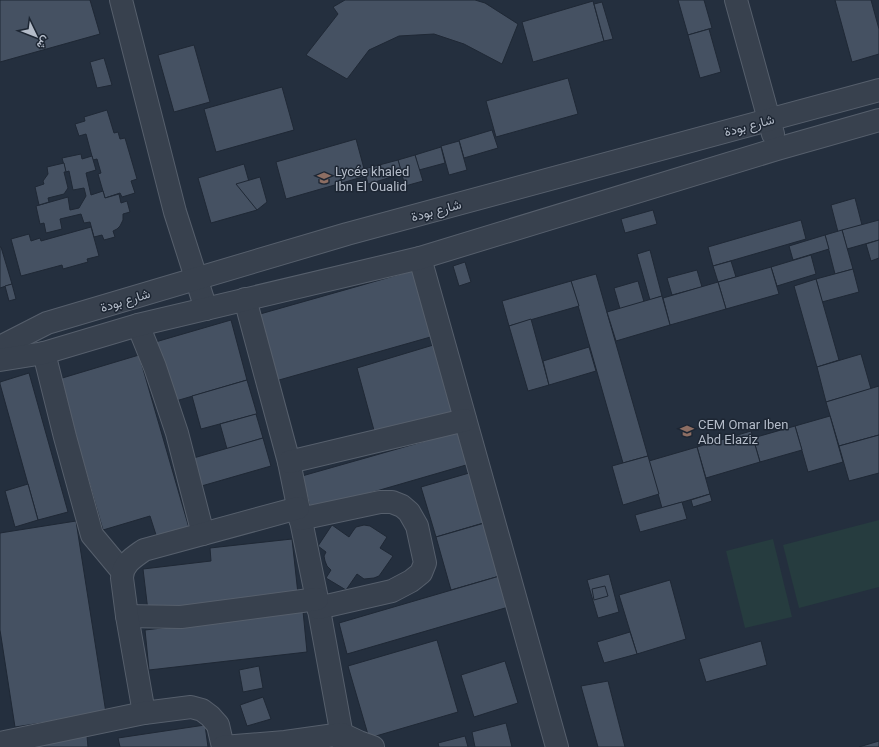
<svg xmlns="http://www.w3.org/2000/svg" width="879" height="747" font-family="Roboto,Vazirmatn,sans-serif">
<rect width="100%" height="100%" fill="#242f3e"/>
<g fill="#263c3f">
<polygon points="879,520 879,587 799,608 783,545"/>
<polygon points="773,539 792,617 745,628 726,551"/>
</g>
<g fill="#455162" stroke="#1f2835">
<polygon points="0,0 90,0 100,34 0,62"/>
<polygon points="345,0 475,0 485,3 518,24 502,64 464,44 434,34 399,36 369,50 347,79 306,55 338,14 333,7"/>
<polygon points="678,0 704,0 712,28 688,35"/>
<polygon points="835,0 871,0 879,29 879,54 852,62"/>
<polygon points="593,1 604,41 533,62 522,22"/>
<polygon points="602,2 613,39 604,41 594,4"/>
<polygon points="709,29 721,72 700,78 688,35"/>
<polygon points="194,45 210,102 174,112 158,55"/>
<polygon points="104,58 112,85 97,88 90,62"/>
<polygon points="568,78 578,114 496,137 486,101"/>
<polygon points="282,87 294,130 216,152 204,109"/>
<polygon points="107,110 114,133 118,132 120,139 125,138 137,179 131,181 135,193 122,197 120,193 105,198 98,174 101,173 97,159 93,160 86,134 79,136 75,124 85,121 84,117"/>
<polygon points="492,130 498,148 464,158 459,140"/>
<polygon points="356,139 366,176 286,199 276,162"/>
<polygon points="459,141 467,170 449,175 441,146"/>
<polygon points="441,147 445,163 419,170 415,155"/>
<polygon points="81,154 82,159 92,156 96,170 86,173 91,195 103,191 105,198 119,194 121,203 127,201 130,212 123,214 123,220 120,226 117,229 113,231 115,237 104,240 102,235 94,237 90,222 84,223 81,214 60,219 62,229 46,233 44,223 40,224 36,206 68,197 70,210 79,208 86,196 84,188 73,190 69,171 66,172 62,158"/>
<polygon points="415,155 423,181 405,186 398,160"/>
<polygon points="398,160 402,174 368,184 364,169"/>
<polygon points="64,163 66,172 64,172 68,188 64,194 48,198 49,202 39,205 35,187 44,184 43,181 48,174 47,167"/>
<polygon points="244,164 257,210 211,223 198,178"/>
<polygon points="260,177 267,202 257,210 236,184"/>
<polygon points="855,198 862,225 838,232 831,205"/>
<polygon points="653,210 657,224 625,233 621,219"/>
<polygon points="801,220 806,239 713,266 708,247"/>
<polygon points="879,220 879,240 847,249 842,230"/>
<polygon points="91,227 99,256 87,259 88,262 63,269 62,265 21,276 11,239 29,234 31,241 40,238 41,241"/>
<polygon points="842,230 853,269 835,274 825,235"/>
<polygon points="825,235 829,249 793,260 789,246"/>
<polygon points="879,240 879,258 871,261 866,244"/>
<polygon points="0,247 1,247 12,284 0,288"/>
<polygon points="650,250 662,296 650,300 637,254"/>
<polygon points="811,255 816,274 777,286 771,267"/>
<polygon points="731,261 736,277 718,282 713,266"/>
<polygon points="465,262 471,282 459,286 453,266"/>
<polygon points="771,267 779,294 726,309 718,282"/>
<polygon points="853,269 859,292 822,302 816,279"/>
<polygon points="415,270 434,336 272,382 253,316"/>
<polygon points="697,270 702,287 672,295 667,278"/>
<polygon points="596,274 648,456 623,463 571,281"/>
<polygon points="816,279 839,360 817,367 794,286"/>
<polygon points="571,281 579,306 509,326 502,301"/>
<polygon points="638,281 649,319 625,326 614,288"/>
<polygon points="718,282 726,309 670,325 663,298"/>
<polygon points="12,284 16,299 9,301 5,286"/>
<polygon points="662,296 670,325 616,341 607,312"/>
<polygon points="531,319 549,385 528,391 509,326"/>
<polygon points="231,320 247,380 169,403 152,343"/>
<polygon points="440,343 459,410 375,434 357,368"/>
<polygon points="589,347 596,371 549,385 543,361"/>
<polygon points="861,354 871,389 826,402 817,367"/>
<polygon points="139,355 189,528 157,538 150,516 103,530 59,379"/>
<polygon points="29,373 68,512 38,520 0,384 0,382"/>
<polygon points="247,380 257,414 201,429 192,396"/>
<polygon points="879,386 879,435 839,446 826,402"/>
<polygon points="256,414 263,438 227,449 220,424"/>
<polygon points="830,416 843,462 808,472 795,426"/>
<polygon points="795,426 802,450 760,462 753,438"/>
<polygon points="464,430 473,463 311,510 302,476"/>
<polygon points="751,431 760,462 706,478 697,447"/>
<polygon points="879,435 879,473 849,481 839,446"/>
<polygon points="263,438 271,466 198,487 190,459"/>
<polygon points="697,447 710,494 662,508 649,461"/>
<polygon points="648,456 659,494 623,505 612,466"/>
<polygon points="476,471 490,521 436,537 421,487"/>
<polygon points="28,484 38,520 15,527 5,491"/>
<polygon points="710,494 712,501 693,507 691,500"/>
<polygon points="682,502 687,519 640,532 635,515"/>
<polygon points="76,521 106,713 15,727 0,630 0,533"/>
<polygon points="488,522 503,575 451,590 436,537"/>
<polygon points="332,525 349,537 353,531 356,527 364,525 370,526 387,537 380,548 393,556 379,576 374,578 364,579 357,574 346,590 326,578 331,570 327,566 325,561 324,556 326,552 318,546"/>
<polygon points="292,539 298,594 148,611 143,569 211,561 210,548"/>
<polygon points="609,574 619,612 598,618 587,580"/>
<polygon points="503,575 512,606 347,654 339,623"/>
<polygon points="670,580 686,639 637,654 619,595"/>
<polygon points="605,586 608,596 594,600 592,589"/>
<polygon points="303,611 307,652 149,670 145,630"/>
<polygon points="630,632 637,654 604,663 597,642"/>
<polygon points="437,640 458,712 369,738 348,666"/>
<polygon points="761,641 767,665 706,682 699,659"/>
<polygon points="505,661 518,703 474,717 461,675"/>
<polygon points="259,666 263,688 243,692 239,670"/>
<polygon points="608,681 625,747 598,747 581,686"/>
<polygon points="263,697 271,719 247,726 240,705"/>
<polygon points="506,723 512,747 475,747 472,732"/>
<polygon points="205,725 208,747 120,747 118,738"/>
<polygon points="87,736 88,747 17,747"/>
<polygon points="465,736 468,747 439,747 438,743"/>
<polygon points="879,741 879,747 859,747"/>
</g>
<g fill="none" stroke-linecap="round" stroke-linejoin="round">
<g stroke="#565f6c" stroke-width="24">
<g id="minor">
<polyline points="121,0 175,212 206,309"/>
<polyline points="736,0 773,134"/>
<polyline points="420,258 557,747"/>
<polyline points="245,299 289,462 317,599 344,747"/>
<polyline points="138,325 155,367 177,433 203,534"/>
<polyline points="0,347 47,323 347,234 879,90"/>
<polyline points="44,353 65,437 92,535 122,571"/>
<polyline points="0,360 44,353 138,325 420,258 777,149 879,120"/>
<polyline points="289,462 465,420"/>
<polyline points="300,519 380,502 392,502 402,506 409,512 417,526 425,563 421,573 411,581 392,591 318,608"/>
<polyline points="127,616 181,617 317,599"/>
<path d="M144 713 127 616 122 578C122 564 134 557 144 550L298 508"/>
<polyline points="0,743 144,713 191,707 202,710 210,716 218,725 223,747"/>
<polyline points="223,747 285,742 342,734 359,742 373,747"/>
</g>
</g>
<use href="#minor" stroke="#38414e" stroke-width="22"/>
</g>
<defs>
<g id="school-bare" transform="scale(1.08)"><path d="M0-5L7-2L0 1L-7-2ZM-4 1L0 2.5L4 1V4Q0 6-4 4Z" fill="#8d6e63" stroke="#1d2633" stroke-width="2.5" paint-order="stroke"/></g>
</defs>
<g fill-rule="evenodd">
<use href="#school-bare" x="324" y="178"/>
<use href="#school-bare" x="687" y="431"/>
</g>
<g text-anchor="middle" stroke-width="3" stroke-linejoin="round" paint-order="stroke">
<g font-size="13" fill="#b4bcc9" stroke="#1d2633">
<text transform="translate(749 125) rotate(-15)" y="5">شارع بودة</text>
<text transform="translate(436 210) rotate(-15)" y="5">شارع بودة</text>
<text transform="translate(125 300) rotate(-17)" y="5">شارع بودة</text>
</g>
<g font-size="13" fill="#b4bcc9" stroke="#1d2633" text-anchor="start">
<text x="335" y="176">Lycée khaled<tspan x="335" dy="15">Ibn El Oualid</tspan></text>
<text x="698" y="429">CEM Omar Iben<tspan x="698" dy="15">Abd Elaziz</tspan></text>
</g>
</g>
<g transform="translate(36 36) rotate(133)" stroke="#1d2633" stroke-width="3" paint-order="stroke">
<path d="M0-3L7 15L0 10L-7 15Z" fill="#b4bcc9"/>
<text y="-6" font-size="11" font-weight="bold" text-anchor="middle" fill="#b4bcc9">ش</text>
</g>
</svg>
